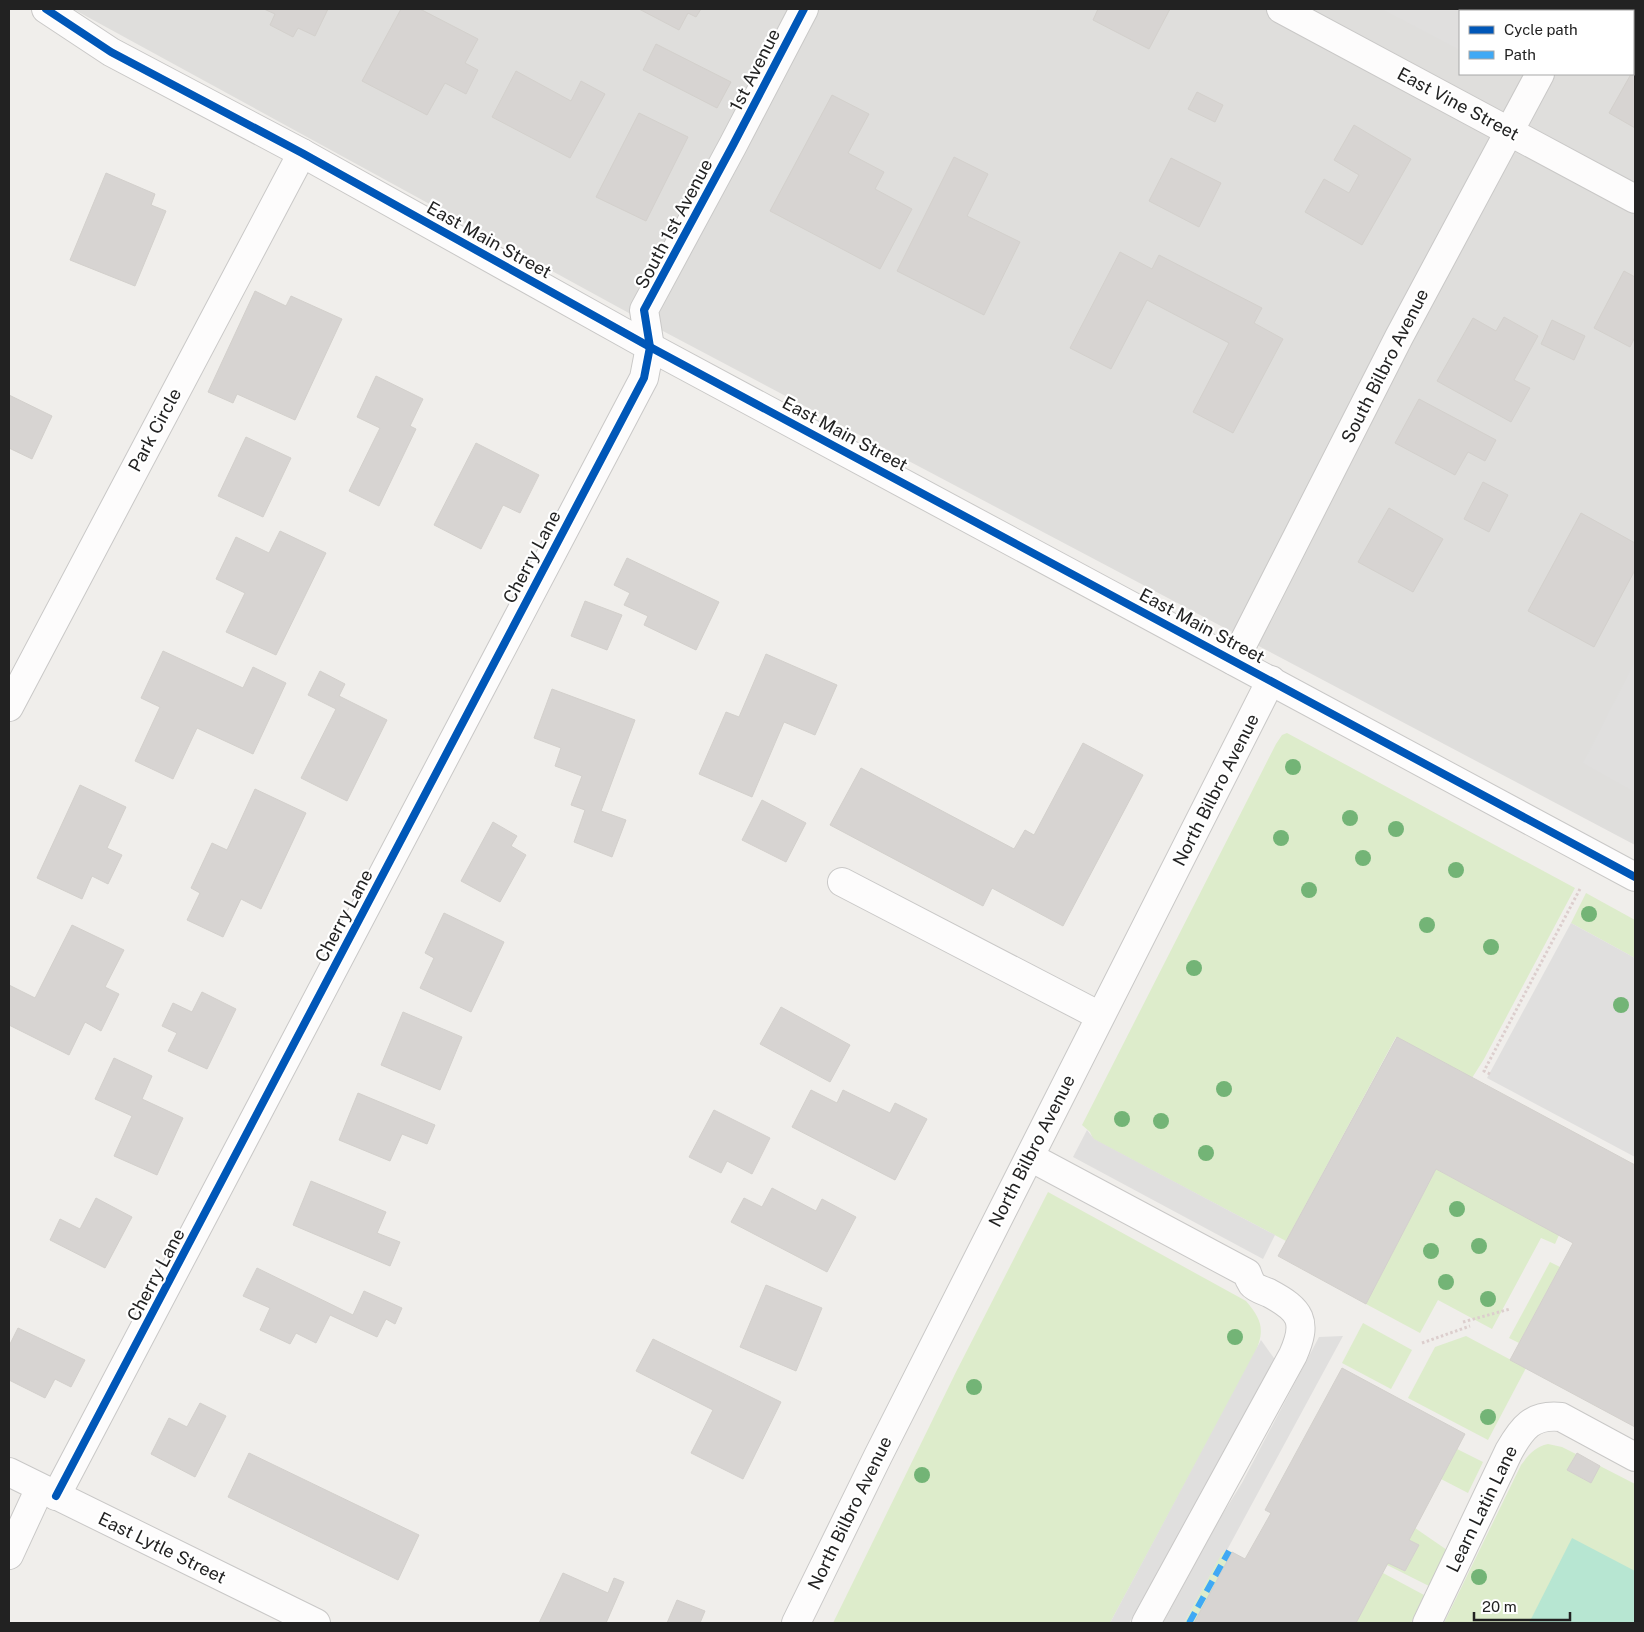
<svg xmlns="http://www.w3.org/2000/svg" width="1644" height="1632" font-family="'Public Sans',sans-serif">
<rect width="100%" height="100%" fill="#f0eeeb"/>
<path fill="#dfdedc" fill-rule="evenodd" d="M73 9H1635V845L627 312ZM1460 11H1633V74H1460Z"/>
<g fill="#ddeccb">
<polygon points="1287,733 1575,888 1484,1059 1472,1078 1396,1037 1286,1241 1093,1139 1090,1132 1082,1125 1276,744 1282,735"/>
<polygon points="1586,893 1635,920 1635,958 1571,923"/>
<polygon points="1436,1169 1559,1235 1555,1244 1541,1238 1492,1329 1438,1300 1420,1333 1366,1304"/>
<path d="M1048 1192 1246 1301C1263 1321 1265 1331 1254 1355L1110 1623H833L956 1372Z"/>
<polygon points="1550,1262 1560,1267 1519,1343 1509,1338"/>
<polygon points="1363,1323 1412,1350 1391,1389 1342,1363"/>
<polygon points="1466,1336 1526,1368 1488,1440 1408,1398 1435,1347"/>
<path d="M1548 1444 1562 1447 1576 1454 1567 1470 1591 1483 1600 1466 1635 1484V1623H1444L1521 1465C1529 1454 1535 1447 1548 1444Z"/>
<polygon points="1457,1449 1483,1462 1468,1493 1441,1479"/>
<polygon points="1415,1528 1447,1550 1429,1586 1387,1565 1388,1563 1405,1571 1419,1545 1409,1540"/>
<polygon points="1227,1550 1232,1552 1194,1623 1184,1623 1222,1552"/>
<polygon points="1383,1573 1424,1595 1411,1623 1356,1623"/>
</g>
<polygon fill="#b7e6d2" points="1572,1538 1635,1571 1635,1623 1529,1623"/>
<g fill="#e0dfde">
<polygon points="1382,9 1478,9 1479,11 1460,11 1460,50"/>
<polygon points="1635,661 1635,792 1583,763"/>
<polygon points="1571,923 1635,958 1635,1157 1487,1078"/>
<polygon points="1087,1130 1094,1139 1275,1235 1263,1259 1073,1157"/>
<polygon points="1343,1336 1227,1550 1222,1553 1184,1623 1163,1623 1217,1523 1242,1483 1319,1337"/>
<polygon points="1261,1340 1276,1361 1129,1623 1110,1623"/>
</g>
<g fill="#d7d4d2" stroke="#d3d0cc">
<polygon points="264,9 328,9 315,36 298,28 293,37 270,25 275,14"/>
<polygon points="401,9 420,9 478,39 465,63 478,70 466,94 445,83 427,115 362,81"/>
<polygon points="639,9 701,9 696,17 688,13 679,30"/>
<polygon points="1098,9 1170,9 1149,49 1093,20"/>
<polygon points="656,44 731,82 717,108 643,70"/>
<polygon points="1635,67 1635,128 1609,113"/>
<polygon points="516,71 571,101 581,81 605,94 570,158 492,117"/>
<polygon points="1197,92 1223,105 1215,122 1188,109"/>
<polygon points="832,95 869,114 848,153 884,172 875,189 912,209 880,269 770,211"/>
<polygon points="639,113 688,137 646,221 596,197"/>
<polygon points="1354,125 1411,159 1362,245 1305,212 1324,179 1349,193 1359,175 1334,160"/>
<polygon points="954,157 988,174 967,216 1020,242 984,315 897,271"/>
<polygon points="1171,158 1221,183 1199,227 1149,201"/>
<polygon points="106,173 155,194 151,205 166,211 135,286 70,260"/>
<polygon points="1120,252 1152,269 1159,255 1262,308 1254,323 1283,339 1233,433 1193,412 1229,343 1147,300 1111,369 1070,348"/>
<polygon points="1624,271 1635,277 1635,337 1630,347 1594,328"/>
<polygon points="255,291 286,306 291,296 342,319 295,420 237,394 233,403 208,392"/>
<polygon points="1504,317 1538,336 1514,380 1530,388 1511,422 1437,381 1473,318 1496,331"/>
<polygon points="1552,320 1585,336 1574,360 1541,344"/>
<polygon points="376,376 423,399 410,426 416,429 379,506 349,491 380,428 357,417"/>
<polygon points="9,395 52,416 32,459 9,448"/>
<polygon points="1419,399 1496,440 1485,461 1468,452 1455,475 1395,443"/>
<polygon points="246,437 291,458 263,517 218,496"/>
<polygon points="476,443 539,475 520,513 503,505 481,549 434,525"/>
<polygon points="1483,482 1508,495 1489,532 1464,519"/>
<polygon points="1389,508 1443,539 1413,592 1358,562"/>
<polygon points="1581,513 1635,543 1635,570 1594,647 1528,611"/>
<polygon points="280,531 326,553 276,655 226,632 245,593 216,579 236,537 269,553"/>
<polygon points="627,558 719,602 696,650 644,625 648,616 624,605 630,593 614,585"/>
<polygon points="585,601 622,615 607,650 571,636"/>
<polygon points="163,651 243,688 253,667 286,683 253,754 197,728 173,779 135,761 160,707 141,698"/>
<polygon points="766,654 837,685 815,735 784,722 752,797 699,774 726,712 739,717"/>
<polygon points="320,671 345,684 339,696 387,720 347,801 301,778 336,709 308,695"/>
<polygon points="552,689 635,720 601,811 626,820 612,857 574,842 585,810 571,805 582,776 555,766 561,748 534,738"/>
<polygon points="1083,743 1143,775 1063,926 992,888 983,906 830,825 861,768 1014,849 1025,830 1034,835"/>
<polygon points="80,785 126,807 107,848 122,855 108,884 92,876 82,899 37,878"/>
<polygon points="255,789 306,813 261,909 241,899 223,937 187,920 200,893 191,888 212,843 227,850"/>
<polygon points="762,800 806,823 786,862 742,840"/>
<polygon points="493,822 517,836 511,846 526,855 500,902 461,881"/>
<polygon points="444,913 504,942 471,1012 420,988 434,958 425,953"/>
<polygon points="72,925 124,950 105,987 119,994 101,1031 85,1022 69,1055 9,1025 9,985 35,998"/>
<polygon points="202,992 236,1009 207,1069 168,1051 177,1033 162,1026 173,1003 192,1012"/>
<polygon points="781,1007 850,1045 830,1082 760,1044"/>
<polygon points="403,1012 462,1037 440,1090 381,1065"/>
<polygon points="1397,1037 1635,1165 1635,1427 1510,1360 1573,1243 1436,1169 1366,1304 1278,1256"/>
<polygon points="114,1058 152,1076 142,1099 183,1118 157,1175 114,1156 132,1116 95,1099"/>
<polygon points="811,1090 837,1103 843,1090 890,1113 895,1103 927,1119 895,1180 792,1127"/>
<polygon points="358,1093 435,1125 427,1144 402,1134 390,1161 339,1140"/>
<polygon points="714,1110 770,1138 752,1174 727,1161 721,1173 689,1157"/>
<polygon points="311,1181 386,1212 377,1233 400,1242 390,1266 293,1225"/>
<polygon points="772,1188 816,1211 822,1199 856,1217 827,1272 731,1222 744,1198 762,1207"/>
<polygon points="96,1198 132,1217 105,1268 50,1240 60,1219 80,1229"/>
<polygon points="257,1268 353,1315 364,1291 402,1308 395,1324 386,1319 377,1337 330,1315 316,1343 296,1333 290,1344 260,1330 270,1308 243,1296"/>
<polygon points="766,1285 822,1308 796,1371 740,1347"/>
<polygon points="18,1328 85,1360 71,1387 55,1379 45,1398 9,1380 9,1346"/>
<polygon points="653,1339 781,1402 743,1479 691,1453 713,1410 636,1371"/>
<polygon points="1342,1368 1465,1434 1409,1540 1419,1545 1405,1571 1388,1563 1356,1623 1194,1623 1232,1552 1245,1559 1271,1513 1265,1510"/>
<polygon points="200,1403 226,1416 195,1477 151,1454 169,1418 187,1427"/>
<polygon points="249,1453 419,1535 398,1580 228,1497"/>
<polygon points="1577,1453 1600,1466 1591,1483 1567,1470"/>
<polygon points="563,1573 608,1593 614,1578 624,1582 606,1623 539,1623"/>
<polygon points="677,1600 705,1611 700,1623 667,1623"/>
</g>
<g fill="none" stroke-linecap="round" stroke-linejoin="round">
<g stroke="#c9c8c7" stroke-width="30">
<g id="minor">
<polyline points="46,9 111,52 302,153 650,347 1635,877"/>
<polyline points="1281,9 1635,199"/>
<polyline points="1572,11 1573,9"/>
<polyline points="1234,661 1399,337 1540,74"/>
<polyline points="9,707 302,153"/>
<polyline points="842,882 1100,1016"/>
<path d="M1030 1157 1247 1273C1248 1276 1250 1281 1252 1284 1255 1288 1264 1291 1269 1293 1301 1310 1308 1321 1293 1355L1146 1623"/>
<polyline points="9,1472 316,1623"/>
<polyline points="56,1496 644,378 650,347 644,310 733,145 804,9"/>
<polyline points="9,1555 40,1488"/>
<polyline points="796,1623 878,1456 1271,680"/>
<path d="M1427 1623 1509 1451C1522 1428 1532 1414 1561 1417L1635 1457"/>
</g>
</g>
<g stroke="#dccecd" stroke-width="3" stroke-dasharray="2.5 2.5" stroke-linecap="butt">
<polyline points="1490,1074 1484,1071 1581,887"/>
<polyline points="1463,1322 1510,1309"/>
<polyline points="1422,1343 1470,1326"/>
</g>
<use href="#minor" stroke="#fdfcfc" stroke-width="28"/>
<polyline stroke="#3fa9f5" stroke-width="6" stroke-dasharray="12 6" stroke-linecap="butt" points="1189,1623 1229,1551"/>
<g stroke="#fff" stroke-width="11">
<g id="cycleway">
<polyline points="46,9 111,52 302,153 650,347 1635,877"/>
<polyline points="56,1496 644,378 650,347 644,310 733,145 804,9"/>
</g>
</g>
<use href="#cycleway" stroke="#0057b8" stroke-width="8"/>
</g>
<g fill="#73b476">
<circle cx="1293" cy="767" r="8"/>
<circle cx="1350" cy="818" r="8"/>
<circle cx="1396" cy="829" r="8"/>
<circle cx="1281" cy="838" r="8"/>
<circle cx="1363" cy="858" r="8"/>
<circle cx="1456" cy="870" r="8"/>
<circle cx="1309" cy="890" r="8"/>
<circle cx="1589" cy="914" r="8"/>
<circle cx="1427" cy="925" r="8"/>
<circle cx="1491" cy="947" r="8"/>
<circle cx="1194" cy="968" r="8"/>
<circle cx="1621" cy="1005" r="8"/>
<circle cx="1224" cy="1089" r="8"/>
<circle cx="1122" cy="1119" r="8"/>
<circle cx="1161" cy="1121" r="8"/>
<circle cx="1206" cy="1153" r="8"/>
<circle cx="1457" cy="1209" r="8"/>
<circle cx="1479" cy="1246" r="8"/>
<circle cx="1431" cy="1251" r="8"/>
<circle cx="1446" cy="1282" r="8"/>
<circle cx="1488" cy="1299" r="8"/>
<circle cx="1235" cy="1337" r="8"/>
<circle cx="974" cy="1387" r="8"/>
<circle cx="1488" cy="1417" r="8"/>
<circle cx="922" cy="1475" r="8"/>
<circle cx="1479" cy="1577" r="8"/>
</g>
<g text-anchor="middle" stroke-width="4.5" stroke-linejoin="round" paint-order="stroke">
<g font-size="18" fill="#222" stroke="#fff">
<text transform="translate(755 70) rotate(-63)" y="6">1st Avenue</text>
<text transform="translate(1458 104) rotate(28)" y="6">East Vine Street</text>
<text transform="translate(674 224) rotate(-62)" y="6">South 1st Avenue</text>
<text transform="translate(489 240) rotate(29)" y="6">East Main Street</text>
<text transform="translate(1385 366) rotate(-63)" y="6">South Bilbro Avenue</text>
<text transform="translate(155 430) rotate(-62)" y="6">Park Circle</text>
<text transform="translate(845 434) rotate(28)" y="6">East Main Street</text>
<text transform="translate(532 557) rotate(-62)" y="6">Cherry Lane</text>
<text transform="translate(1202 626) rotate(28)" y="6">East Main Street</text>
<text transform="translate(1216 790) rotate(-63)" y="6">North Bilbro Avenue</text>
<text transform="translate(344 916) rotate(-62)" y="6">Cherry Lane</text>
<text transform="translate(1032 1151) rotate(-63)" y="6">North Bilbro Avenue</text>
<text transform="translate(156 1275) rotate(-62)" y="6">Cherry Lane</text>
<text transform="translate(1482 1509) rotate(-64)" y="6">Learn Latin Lane</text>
<text transform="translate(850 1513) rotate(-64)" y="6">North Bilbro Avenue</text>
<text transform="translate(162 1548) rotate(26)" y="6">East Lytle Street</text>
</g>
</g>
<rect width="1644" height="1632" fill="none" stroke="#222222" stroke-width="20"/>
<rect x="1459" y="10" width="175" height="65" fill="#ffffff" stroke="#a7a7a7"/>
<rect x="1469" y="26" width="25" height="8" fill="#0057b8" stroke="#a7a7a7"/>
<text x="1504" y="35" font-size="15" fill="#222222">Cycle path</text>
<rect x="1469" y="51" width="25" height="8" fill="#3fa9f5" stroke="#a7a7a7"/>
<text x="1504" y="60" font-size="15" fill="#222222">Path</text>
<path d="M1474 1612v8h96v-8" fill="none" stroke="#222222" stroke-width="2.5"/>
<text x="1482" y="1612" font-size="15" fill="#222222" stroke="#ffffff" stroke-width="4" paint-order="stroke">20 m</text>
</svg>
